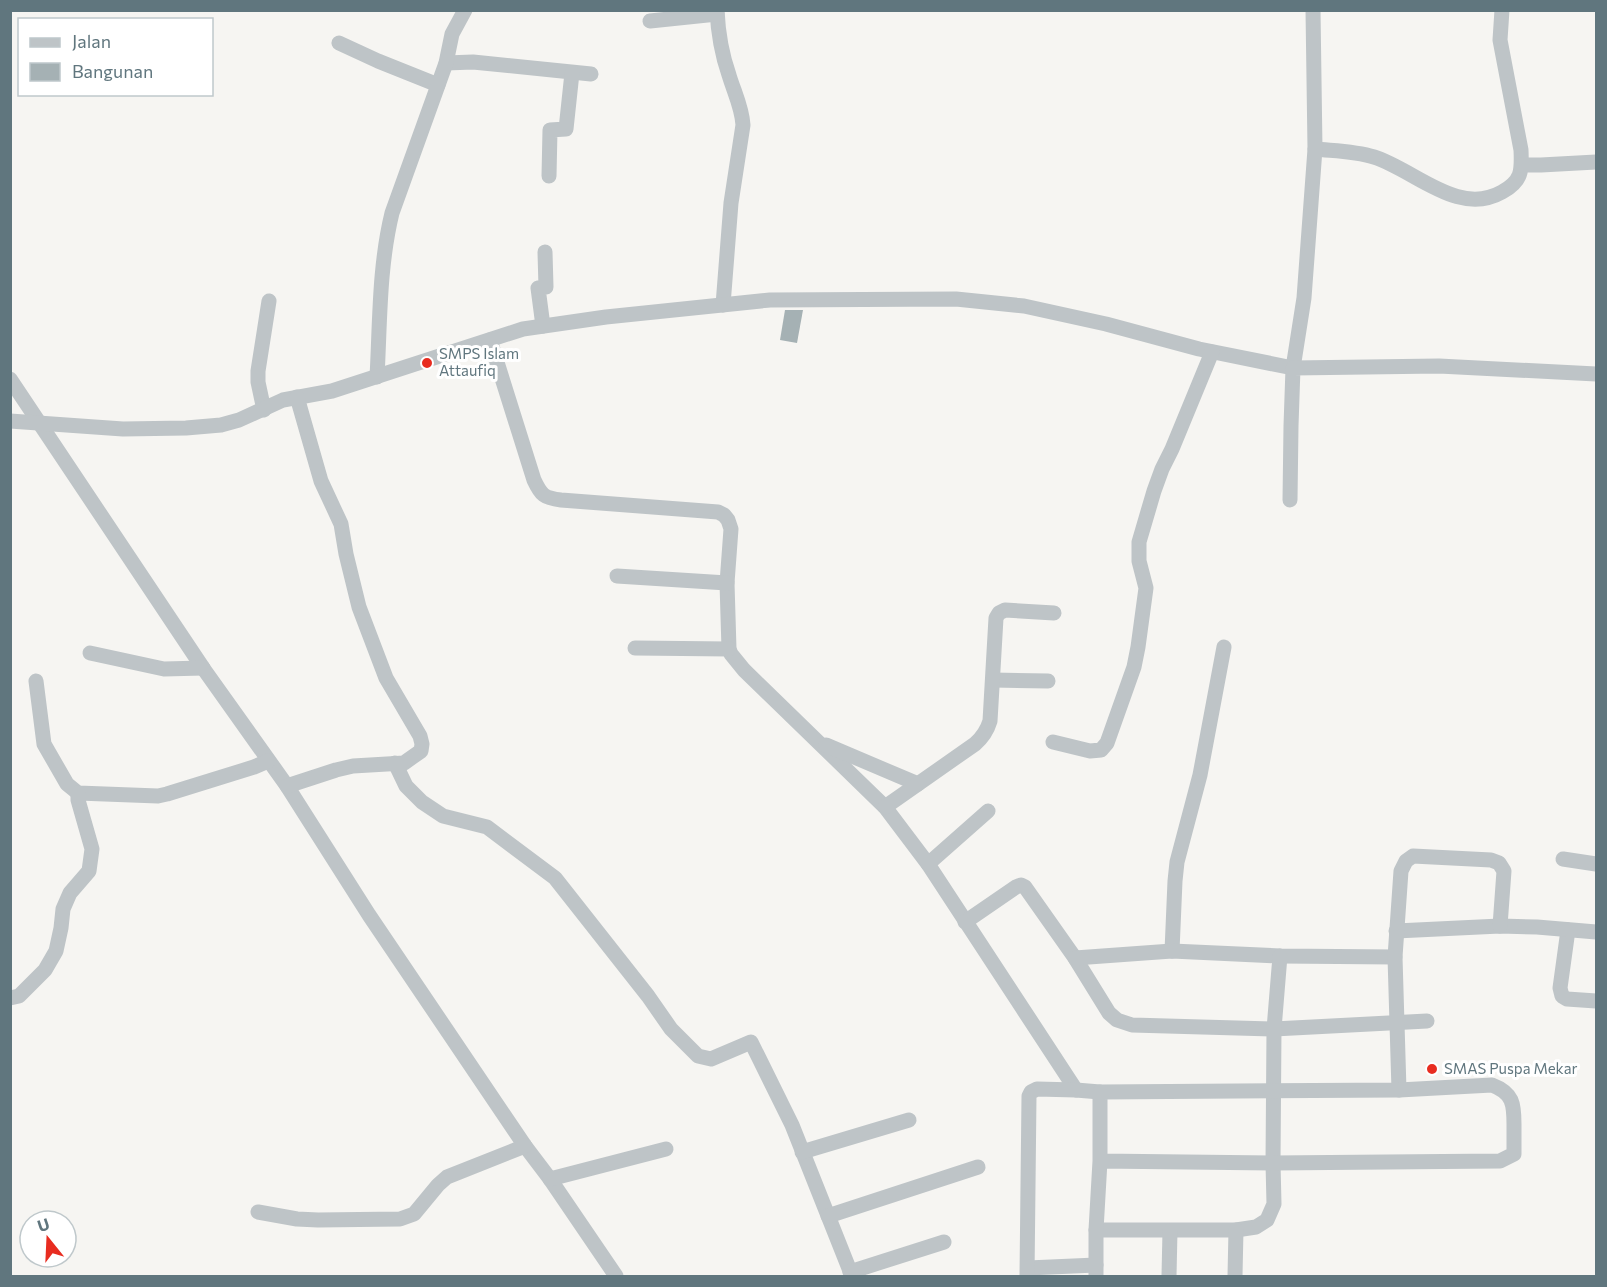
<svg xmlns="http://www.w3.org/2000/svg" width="1607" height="1287" font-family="Commissioner,sans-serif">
<rect width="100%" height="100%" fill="#f6f5f2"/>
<polygon fill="#a5b1b4" points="785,310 803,310 797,343 780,340"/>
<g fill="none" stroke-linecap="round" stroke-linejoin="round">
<g stroke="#bec4c7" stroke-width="15">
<path d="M717 10C718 32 722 55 729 75 734 92 742 107 743 125L731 203 723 305"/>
<polyline points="650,21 717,14"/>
<polyline points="339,43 378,61 438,85"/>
<polyline points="446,63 473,62 591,74"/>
<path d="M1315 149C1335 151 1355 151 1374 157 1415 170 1458 217 1502 192 1522 181 1522 171 1521 150L1500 40 1502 10"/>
<polyline points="1522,165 1541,165 1596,162"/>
<polyline points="549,176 550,130 566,129 572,73"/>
<polyline points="543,326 538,288 546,287 545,252"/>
<path d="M490 340 534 480C541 495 544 498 561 500L718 512 724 515 728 520 731 529 727 583 729 649 731 654 744 670 885 807 928 864 1076 1090"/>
<path d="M377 377C380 322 379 266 392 213L446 63 452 34 465 10"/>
<polyline points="10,379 203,668 287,786 369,915 525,1146 550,1179 616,1276"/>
<polyline points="264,410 258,382 258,371 269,301"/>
<polyline points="10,421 123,429 186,428 221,425 239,420 283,400 332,391 523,329 606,317 770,300 956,299 1024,306 1106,324 1199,349 1293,368 1304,298 1315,149 1313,10"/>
<polyline points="1290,500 1291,426 1293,368 1439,366 1596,374"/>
<polyline points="617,576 727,583"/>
<polyline points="635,648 729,649"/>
<polyline points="90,653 164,669 203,668"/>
<polyline points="993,680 1048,681"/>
<polyline points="36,681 44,744 67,784 78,793 158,796 167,794 254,767 268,761"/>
<polyline points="1053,742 1090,751 1101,750 1107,743 1134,667 1138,647 1146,588 1139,561 1139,542 1154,491 1162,469 1172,449 1212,352"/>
<polyline points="826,745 918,784"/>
<polyline points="395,763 406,786 422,802 443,816 487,827 555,878 648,996 671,1029 698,1056 711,1059 751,1042 792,1125 852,1276"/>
<polyline points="287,786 336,770 353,766 404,763 421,751 422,744 420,736 386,678 359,607 346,554 341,524 321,481 297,397"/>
<path d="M885 807 975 744C983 737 987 731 990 721L996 618 999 613 1005 610 1054 613"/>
<polyline points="1563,859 1596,864"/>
<polyline points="928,864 988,811"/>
<polyline points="965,922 1016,887 1021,885 1025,887 1075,958 1109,1013 1117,1020 1132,1025 1274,1029 1427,1021"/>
<polyline points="1568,930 1560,988 1562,996 1567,999 1596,1001"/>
<polyline points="1396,931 1500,926 1537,927 1596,932"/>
<polyline points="1172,951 1175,881 1177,862 1200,775 1224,647"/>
<polyline points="1075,958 1172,951 1280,956 1395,957"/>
<polyline points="10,998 19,996 45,970 56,951 61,928 63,909 70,893 89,871 92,849 78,800 78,793"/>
<polyline points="1399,1090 1395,957 1401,871 1406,861 1413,856 1491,860 1499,863 1504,871 1500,926"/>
<polyline points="802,1152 909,1120"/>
<polyline points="550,1179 666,1149"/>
<polyline points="258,1212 297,1219 318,1220 400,1219 414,1214 438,1185 447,1177 525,1146"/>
<polyline points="828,1216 978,1167"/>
<polyline points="1096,1230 1236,1230 1256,1227 1267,1220 1274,1204 1273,1163 1274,1029 1280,956"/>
<polyline points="1028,1268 1096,1265"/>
<polyline points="850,1272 944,1242"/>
<polyline points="1027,1276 1029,1096 1031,1092 1037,1089 1076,1090 1100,1092"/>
<path d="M1096 1276V1230L1100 1161V1092L1399 1090 1492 1085C1513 1093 1514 1104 1514 1124 1514 1134 1514 1144 1514 1154L1500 1161 1273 1163 1100 1161"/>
<polyline points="1169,1276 1170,1231"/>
<polyline points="1235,1276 1236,1230"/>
</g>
</g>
<g fill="#e82c20" stroke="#fff" stroke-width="2">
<circle cx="427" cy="363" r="6"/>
<circle cx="1432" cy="1069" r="6"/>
</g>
<g text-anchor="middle" stroke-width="6" stroke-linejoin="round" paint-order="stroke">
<g font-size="15" fill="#60767e" stroke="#fff" text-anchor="start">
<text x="439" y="359">SMPS Islam<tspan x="439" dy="17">Attaufiq</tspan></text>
<text x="1444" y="1074">SMAS Puspa Mekar</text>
</g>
</g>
<rect width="1607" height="1287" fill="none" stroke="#60767e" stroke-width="24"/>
<rect x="18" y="18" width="195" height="78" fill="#ffffff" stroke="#bfc8cb" stroke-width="1.5"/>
<rect x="30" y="38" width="30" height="9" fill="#bec4c7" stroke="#bfc8cb" stroke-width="1.5"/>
<text x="72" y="48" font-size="18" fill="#60767e">Jalan</text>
<rect x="30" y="63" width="30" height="18" fill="#a5b1b4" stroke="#bfc8cb" stroke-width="1.5"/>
<text x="72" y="78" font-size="18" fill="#60767e">Bangunan</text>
<g transform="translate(48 1239) rotate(342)"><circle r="28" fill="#ffffff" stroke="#bfc8cb" stroke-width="1.5"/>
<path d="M0-4.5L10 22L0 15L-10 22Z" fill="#e82c20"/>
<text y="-9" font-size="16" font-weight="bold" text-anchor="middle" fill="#60767e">U</text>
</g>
</svg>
